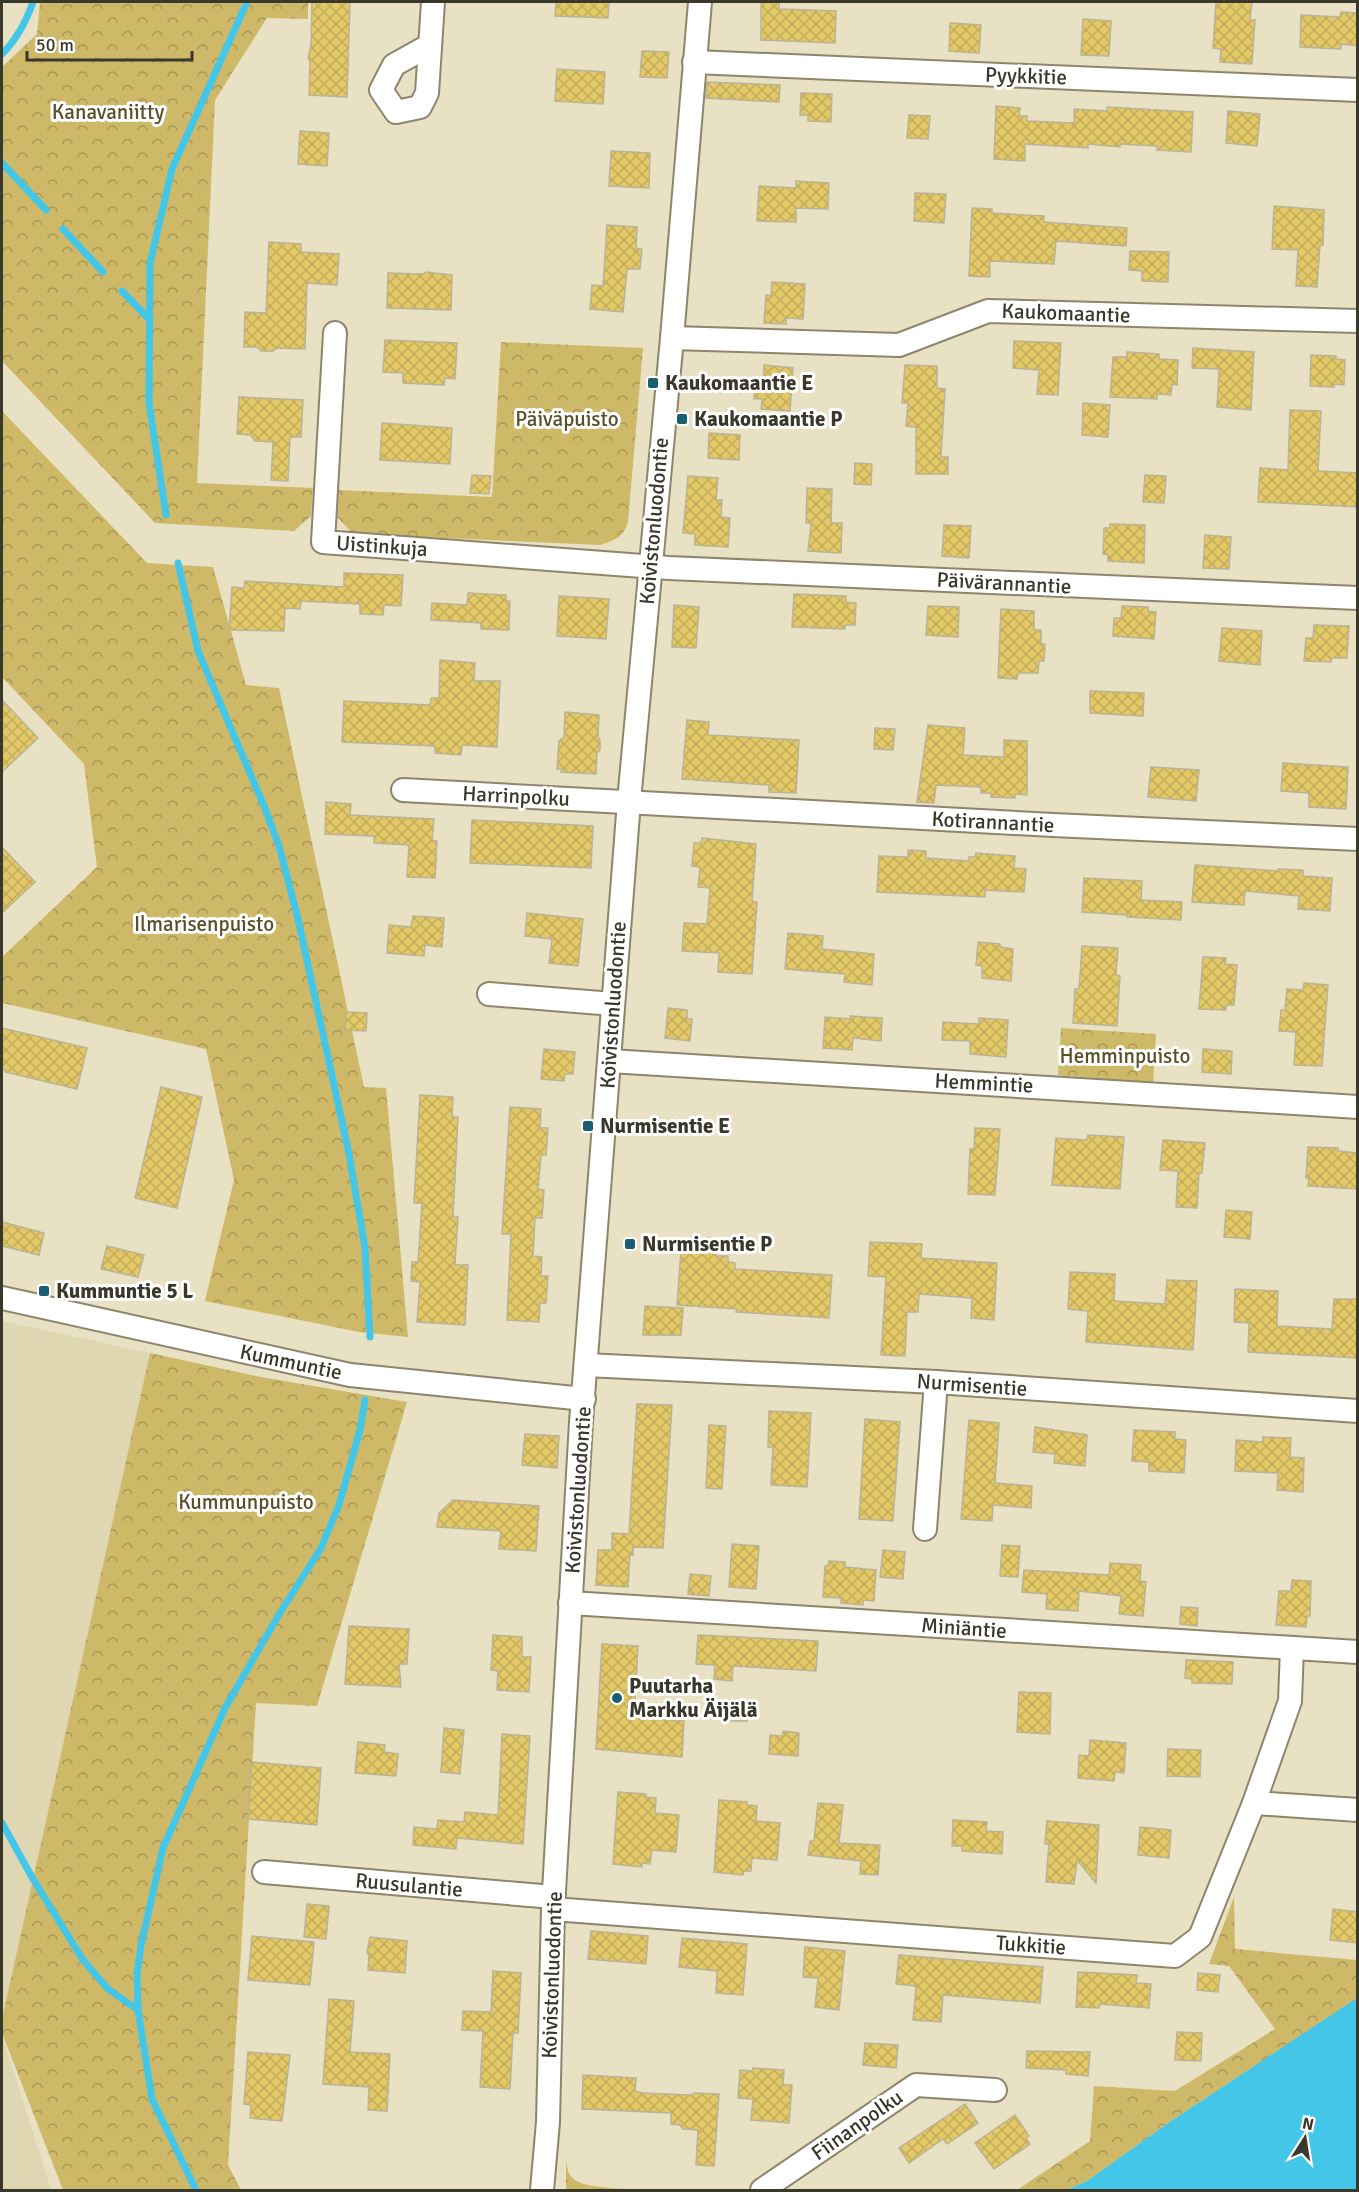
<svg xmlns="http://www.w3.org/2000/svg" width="1359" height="2192" font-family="Signika,sans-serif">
<defs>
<pattern id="forest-crowns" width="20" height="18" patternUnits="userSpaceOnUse" patternTransform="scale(1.5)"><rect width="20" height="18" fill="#ceb969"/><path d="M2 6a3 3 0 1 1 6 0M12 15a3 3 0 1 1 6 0" fill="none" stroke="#a89757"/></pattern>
<pattern id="building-cross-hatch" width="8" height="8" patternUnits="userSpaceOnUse" patternTransform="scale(1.5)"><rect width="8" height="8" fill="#e2c867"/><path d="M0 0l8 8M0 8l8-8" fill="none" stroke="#c3ac5a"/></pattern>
</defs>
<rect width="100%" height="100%" fill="#e8e1c4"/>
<g fill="#dfd6b2">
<polygon points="2,1321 150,1353 2,2019"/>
<polygon points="2,2034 51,2190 2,2190"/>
</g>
<g fill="url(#forest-crowns)">
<polygon points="40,2 308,2 308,19 267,18 215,100 197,483 313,488 311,516 294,531 155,523 2,361 2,67 37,34"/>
<path d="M501 342 643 348 628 522C623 538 615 540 600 545L353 534 337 517 338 490 492 497Z"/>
<polygon points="2,411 147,563 213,567 246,685 279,688 364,1087 386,1088 408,1337 359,1332 205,1301 234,1180 206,1049 2,1003 2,957 97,867 84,764 2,677"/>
<polygon points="1061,1028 1156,1034 1153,1083 1058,1075"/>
<polygon points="150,1353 261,1377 407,1402 317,1706 256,1703 228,2165 241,2190 63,2190 2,2033 2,2019"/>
<polygon points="1234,1897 1235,1949 1357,1960 1358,1998 1171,2121 1087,2181 1067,2190 1017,2190 1090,2141 1094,2086 1175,2091 1275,2029 1229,1966 1209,1964"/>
<path d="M566 2160C567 2168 568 2175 575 2180 587 2190 645 2189 663 2190H566Z"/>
</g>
<polygon fill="#43c6e8" points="1357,1998 1357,2190 1067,2190 1087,2181 1171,2121"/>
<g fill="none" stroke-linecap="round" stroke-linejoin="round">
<g stroke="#43c6e8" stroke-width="7">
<path d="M2 54C17 39 26 22 33 2"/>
<polyline points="2,163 46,210"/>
<polyline points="63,229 103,272"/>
<polyline points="122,291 150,320"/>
<polyline points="166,515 149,403 150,263 172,169 247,2"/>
<polyline points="178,563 198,651 264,806 279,846 298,919 349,1154 365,1248 370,1337"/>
<polyline points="2,1823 33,1879 83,1960 108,1989 138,2010"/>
<polyline points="196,2190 152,2099 138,2010 137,1974 141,1945 163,1848 225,1708 278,1616 321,1548 339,1505 360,1430 365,1400"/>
</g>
</g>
<g fill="url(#building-cross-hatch)" stroke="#bab397" stroke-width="1.5">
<polygon points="312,2 350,2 347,97 309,95 310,61 308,58 311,46"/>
<polygon points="556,2 609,2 608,18 555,16"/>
<polygon points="761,2 779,2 779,9 836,11 835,43 761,40"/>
<polygon points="1216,2 1252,2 1250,20 1255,20 1252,64 1220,62 1221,49 1213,48"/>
<polygon points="1341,12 1358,13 1358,46 1341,44 1341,49 1300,47 1301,15 1340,17"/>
<polygon points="1083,19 1111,21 1109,56 1081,55"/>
<polygon points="950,23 981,25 979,53 949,51"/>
<polygon points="642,51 669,52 667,78 640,77"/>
<polygon points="557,69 605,72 603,104 555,101"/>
<polygon points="707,82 780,85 779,102 706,98"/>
<polygon points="801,93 832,94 831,122 808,121 808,115 800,115"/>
<polygon points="996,106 1020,108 1019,116 1027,116 1027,121 1074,123 1074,109 1107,111 1107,107 1193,112 1191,152 1157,150 1157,146 1120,144 1120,147 1088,144 1088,148 1025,144 1025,161 994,159"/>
<polygon points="1228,111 1260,114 1257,146 1226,143"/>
<polygon points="909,115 930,116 928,139 907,138"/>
<polygon points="300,131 329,133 327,166 298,164"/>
<polygon points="611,151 650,153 649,188 609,186"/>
<polygon points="796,181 829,183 828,209 796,208 796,222 757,221 759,186 796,188"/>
<polygon points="915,193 946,194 944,223 914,221"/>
<polygon points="1274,206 1324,210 1323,245 1320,245 1317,287 1296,286 1298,250 1272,249"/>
<polygon points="972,208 992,209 992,213 1044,216 1044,222 1127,228 1126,246 1056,241 1054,264 990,261 990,277 969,276"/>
<polygon points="607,225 637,227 636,248 642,249 640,269 627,269 623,312 590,309 592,285 603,286"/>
<polygon points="269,242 301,244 301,252 339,254 337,285 307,283 305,349 277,348 273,351 261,351 257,347 244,347 245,312 266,313"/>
<polygon points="1130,251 1169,252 1168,282 1142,281 1142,271 1129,270"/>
<polygon points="426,272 452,275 451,310 387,308 388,273 423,274"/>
<polygon points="772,282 805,284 803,319 786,318 786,324 764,323 766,295 771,296"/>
<polygon points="385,340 457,343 455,379 445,378 444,385 403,383 403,373 383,372"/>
<polygon points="1014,341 1061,343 1058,395 1037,394 1039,370 1013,368"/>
<polygon points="1193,348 1254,352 1251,410 1217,407 1219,369 1192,368"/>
<polygon points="1127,352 1159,354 1159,359 1178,360 1177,385 1172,384 1171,395 1157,394 1157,399 1110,397 1113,357 1127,357"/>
<polygon points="1311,355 1336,356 1336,359 1345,360 1344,385 1334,384 1334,387 1310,386"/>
<polygon points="764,365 793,368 790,411 761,409 762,399 754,399 755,382 763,383"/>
<polygon points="905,365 937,366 937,388 945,389 941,457 948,457 948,474 916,474 916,427 906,426 908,403 902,403"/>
<polygon points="239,397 303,400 301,437 290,437 288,481 271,480 273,442 255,441 251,435 237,434"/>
<polygon points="1083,403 1110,405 1108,437 1082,435"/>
<polygon points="1290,410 1321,411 1318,471 1358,473 1358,507 1258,502 1260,468 1288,470"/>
<polygon points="382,423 452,428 450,464 380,460"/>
<polygon points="709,433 740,435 739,460 708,458"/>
<polygon points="855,463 872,464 871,485 854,484"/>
<polygon points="472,475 491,476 489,494 470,493"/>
<polygon points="1145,475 1166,476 1164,503 1143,502"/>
<polygon points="688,476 718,478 716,500 722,500 721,517 730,518 728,547 695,545 695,534 683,533"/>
<polygon points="807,488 832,489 831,523 842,523 841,553 808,551 811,523 806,523"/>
<polygon points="1110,524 1145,525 1144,563 1108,561 1108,555 1103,554 1104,528 1110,528"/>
<polygon points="944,525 971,526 969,558 942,556"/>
<polygon points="1205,535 1231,537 1229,569 1203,568"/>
<polygon points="344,573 403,575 401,606 384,605 383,615 360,614 360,604 301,601 300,609 285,608 284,631 229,630 232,587 244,588 245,581 344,587"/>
<polygon points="468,593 506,595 506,601 510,601 509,630 481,629 481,623 431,620 432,603 467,605"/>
<polygon points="794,594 846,596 846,602 856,603 855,625 845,625 845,629 792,627"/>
<polygon points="559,596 609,599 606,639 557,636"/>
<polygon points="674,605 699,607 696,648 672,647"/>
<polygon points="928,606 959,607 958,637 926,635"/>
<polygon points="1122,606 1148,607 1148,611 1156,612 1154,639 1113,636 1114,618 1121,618"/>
<polygon points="1001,609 1034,611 1034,630 1041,630 1041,644 1045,644 1044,661 1039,661 1038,673 1018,673 1017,679 998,678"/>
<polygon points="1314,625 1349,626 1347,658 1332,658 1331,662 1304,661 1306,638 1313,638"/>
<polygon points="1222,628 1262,631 1260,665 1219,661"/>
<polygon points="440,660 475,663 474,681 500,681 497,747 462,745 461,755 435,753 435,746 342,742 344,701 430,705 431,698 439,698"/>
<polygon points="1090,691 1144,693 1143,716 1090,713"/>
<polygon points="2,700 38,738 2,772"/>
<polygon points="565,712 599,715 598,737 600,740 600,750 597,753 596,774 561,772 562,769 557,769 559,741 564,737"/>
<polygon points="687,720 709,722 708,735 799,740 796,793 769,792 769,785 682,779"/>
<polygon points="928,725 965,728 963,755 1004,757 1004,740 1027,741 1027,795 1015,794 1015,798 991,797 991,793 981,793 981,787 936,785 934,803 917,802"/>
<polygon points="875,728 895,729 893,750 874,749"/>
<polygon points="1283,763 1348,767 1346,809 1309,807 1309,793 1281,791"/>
<polygon points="1151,767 1199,770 1196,801 1148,797"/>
<polygon points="326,802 351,804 350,815 434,819 432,840 437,841 435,878 407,877 409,845 374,843 374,836 325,834"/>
<polygon points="472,820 593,826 591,868 470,863"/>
<polygon points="702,838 756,844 752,901 757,902 752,974 718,972 719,953 682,951 684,923 707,924 710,888 698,887 700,867 692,866 694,843 701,843"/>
<polygon points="2,847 35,882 2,913"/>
<polygon points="908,850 926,851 926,858 969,861 969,857 975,857 976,853 1015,856 1014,868 1026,869 1024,892 985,890 985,897 877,892 879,856 908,857"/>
<polygon points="1195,865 1278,871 1278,869 1303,870 1303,876 1332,878 1330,911 1298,909 1299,896 1245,891 1244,905 1192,902"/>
<polygon points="1084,878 1142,881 1141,900 1182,902 1181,920 1127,917 1127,915 1082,912"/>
<polygon points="527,913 583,919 578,966 549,963 552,939 525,936"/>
<polygon points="413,916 444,918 442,947 425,945 424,956 387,953 389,925 411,927"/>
<polygon points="788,933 823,936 822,949 874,954 872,985 844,982 845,974 785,969"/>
<polygon points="978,942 1000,944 1000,947 1013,949 1011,981 982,978 982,966 976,965"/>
<polygon points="1082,946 1118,948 1116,975 1120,976 1117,1026 1073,1023 1075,989 1079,989"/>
<polygon points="1203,957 1226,958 1225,964 1237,965 1234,1005 1226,1005 1226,1010 1199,1009"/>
<polygon points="1304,983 1328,985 1322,1066 1294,1065 1296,1032 1279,1031 1281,1010 1285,1010 1287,989 1303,990"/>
<polygon points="668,1008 687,1010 687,1019 692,1019 690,1041 665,1038"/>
<polygon points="346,1012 367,1013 366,1031 345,1030"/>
<polygon points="850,1016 882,1018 881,1041 853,1038 852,1050 823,1048 825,1017 851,1019"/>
<polygon points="979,1018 1008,1020 1006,1057 970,1054 970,1041 942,1040 943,1022 979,1024"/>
<polygon points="2,1028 87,1048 77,1089 5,1072 5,1070 2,1069"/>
<polygon points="544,1049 575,1052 573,1074 565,1074 564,1081 541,1079"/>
<polygon points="1203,1049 1232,1051 1231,1074 1202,1072"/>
<polygon points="161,1087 202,1097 177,1208 135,1198"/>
<polygon points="420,1095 453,1097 452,1117 458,1117 453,1217 458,1217 455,1265 468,1265 465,1325 417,1322 420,1282 411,1281 412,1262 418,1262 422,1203 414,1203"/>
<polygon points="510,1107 541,1109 540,1128 548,1128 546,1155 541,1155 538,1189 544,1190 542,1218 535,1218 533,1256 542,1257 541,1276 548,1276 546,1303 540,1303 539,1322 507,1320 511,1234 502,1234"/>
<polygon points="975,1128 1000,1129 995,1195 968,1194 970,1149 974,1149"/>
<polygon points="1088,1135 1124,1137 1120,1189 1052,1185 1056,1138 1087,1140"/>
<polygon points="1163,1140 1205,1143 1202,1173 1199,1173 1197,1208 1176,1207 1178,1171 1160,1170"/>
<polygon points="1308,1147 1338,1148 1338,1151 1358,1153 1358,1189 1308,1186 1309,1179 1306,1178"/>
<polygon points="1226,1210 1252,1212 1250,1239 1224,1237"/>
<polygon points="2,1222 44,1233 39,1255 2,1246"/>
<polygon points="691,1237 717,1239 716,1256 728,1256 728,1262 735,1263 735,1269 832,1275 829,1318 736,1312 737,1309 677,1305 681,1249 690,1249"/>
<polygon points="870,1242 922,1244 921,1258 997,1263 994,1320 971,1318 972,1298 919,1294 918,1312 907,1312 905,1356 881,1355 886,1277 868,1276"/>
<polygon points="107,1246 144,1255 138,1277 101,1269"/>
<polygon points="1070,1272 1115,1274 1114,1301 1165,1304 1167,1280 1197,1281 1193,1350 1086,1342 1088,1311 1068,1309"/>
<polygon points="1235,1289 1278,1291 1277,1326 1332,1329 1334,1299 1358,1299 1358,1358 1248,1352 1249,1323 1234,1322"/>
<polygon points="645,1306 683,1308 681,1335 643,1335"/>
<polygon points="637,1404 672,1405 663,1548 633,1547 633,1555 630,1555 628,1587 596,1585 598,1550 612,1550 612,1533 629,1534"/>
<polygon points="769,1411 811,1413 807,1487 771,1485 773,1447 768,1447"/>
<polygon points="865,1419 900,1422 893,1521 859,1519"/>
<polygon points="969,1420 999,1423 995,1483 1032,1486 1031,1508 993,1505 992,1521 961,1519"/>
<polygon points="709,1425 726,1426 722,1489 706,1488"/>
<polygon points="1035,1427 1087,1435 1085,1466 1054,1463 1055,1454 1033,1452"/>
<polygon points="1134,1430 1175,1432 1175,1439 1186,1440 1184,1473 1149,1471 1149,1462 1132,1461"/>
<polygon points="525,1434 559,1436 557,1468 522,1465"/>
<polygon points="1263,1437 1291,1438 1290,1457 1304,1458 1303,1492 1277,1490 1278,1473 1235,1471 1236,1440 1263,1442"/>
<polygon points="453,1500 539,1506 536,1551 499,1549 501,1531 437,1527 439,1513"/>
<polygon points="732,1544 759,1546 756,1589 729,1587"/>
<polygon points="1002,1545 1020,1546 1018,1577 1000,1576"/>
<polygon points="883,1550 905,1552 903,1579 880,1577"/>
<polygon points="829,1561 845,1562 845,1567 876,1570 874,1601 863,1600 863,1605 841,1603 841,1598 823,1597 825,1566 828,1566"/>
<polygon points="1110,1563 1141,1565 1140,1581 1146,1582 1143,1616 1119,1614 1121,1596 1079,1591 1078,1611 1046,1609 1047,1594 1022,1592 1024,1570 1109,1575"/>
<polygon points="690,1574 711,1576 709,1596 688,1594"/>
<polygon points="1292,1580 1311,1581 1310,1616 1307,1616 1306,1627 1276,1625 1279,1591 1291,1591"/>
<polygon points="1181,1607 1198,1608 1197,1626 1180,1624"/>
<polygon points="349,1626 409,1629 407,1664 399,1664 401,1687 345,1684"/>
<polygon points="493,1635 522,1637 522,1657 531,1657 529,1692 497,1690 498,1671 491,1670"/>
<polygon points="698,1635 818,1641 816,1671 733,1666 732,1681 714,1679 715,1665 696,1664"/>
<polygon points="602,1644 638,1646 634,1718 684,1721 682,1757 596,1749"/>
<polygon points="1186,1660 1233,1662 1232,1684 1192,1683 1192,1679 1185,1678"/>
<polygon points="1019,1692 1051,1693 1050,1734 1017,1732"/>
<rect x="728" y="1700" width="19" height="21"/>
<polygon points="444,1728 464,1730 460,1774 441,1772"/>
<polygon points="783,1731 799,1733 798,1756 769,1754 770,1735 782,1736"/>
<polygon points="502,1734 530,1736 523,1844 457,1838 456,1849 413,1845 414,1827 437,1829 438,1820 464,1822 465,1812 498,1815"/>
<polygon points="1090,1740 1126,1743 1124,1773 1115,1772 1114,1781 1078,1778 1079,1755 1089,1756"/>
<polygon points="358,1742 385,1745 384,1752 398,1754 396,1776 355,1773"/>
<polygon points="1168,1749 1201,1750 1200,1777 1167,1776"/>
<polygon points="252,1762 321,1768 317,1825 248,1819"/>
<polygon points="618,1792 646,1794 646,1797 656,1798 655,1813 679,1815 676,1852 652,1850 650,1864 642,1863 642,1867 613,1864"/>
<polygon points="719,1800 747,1802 747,1805 757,1806 756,1821 780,1823 777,1860 752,1858 751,1871 744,1871 743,1875 714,1872"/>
<polygon points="818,1803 843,1805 839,1843 880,1845 878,1875 860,1874 861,1861 808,1855 810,1841 814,1841"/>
<polygon points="953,1820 987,1822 986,1831 1003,1832 1002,1854 962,1851 962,1846 952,1846"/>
<polygon points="1047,1821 1099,1825 1096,1883 1077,1860 1074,1884 1046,1882 1049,1844 1045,1844"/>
<polygon points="1140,1827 1171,1830 1169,1858 1138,1855"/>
<polygon points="307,1904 329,1906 326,1939 304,1937"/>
<polygon points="1333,1909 1358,1912 1358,1943 1330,1940"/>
<polygon points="591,1931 648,1936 646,1964 588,1959"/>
<polygon points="252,1936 314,1942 310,1985 248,1980"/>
<polygon points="370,1937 407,1941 405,1973 368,1970 369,1956 367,1952"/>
<polygon points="682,1938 747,1944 743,1995 716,1993 717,1971 679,1967"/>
<polygon points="805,1947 845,1951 839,2010 815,2007 818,1978 803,1977"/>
<polygon points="899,1955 1043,1967 1040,2003 943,1995 941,2022 913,2020 916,1986 896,1984"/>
<polygon points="493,1971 521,1973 518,2033 513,2033 510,2089 480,2087 483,2031 462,2030 463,2011 491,2012"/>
<polygon points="1078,1972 1137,1975 1136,1983 1151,1984 1149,2008 1100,2004 1099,2008 1076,2007"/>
<polygon points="1198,1973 1220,1975 1218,1992 1197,1990"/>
<polygon points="329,1999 354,2001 350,2052 390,2054 387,2111 368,2110 369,2087 323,2084"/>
<polygon points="1177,2032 1202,2033 1201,2061 1175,2060"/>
<polygon points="865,2043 898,2045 896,2068 863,2065"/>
<polygon points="1027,2051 1090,2052 1088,2076 1066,2074 1066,2070 1026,2068"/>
<polygon points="248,2052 290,2055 282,2121 250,2118 251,2105 244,2104"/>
<polygon points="753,2068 784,2070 783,2085 792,2085 789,2123 751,2120 753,2099 738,2098 740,2070 752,2071"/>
<polygon points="583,2075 636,2078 635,2091 643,2093 691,2095 694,2093 719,2094 714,2166 696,2165 698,2130 683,2129 680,2125 671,2124 671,2113 582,2109"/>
<polygon points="965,2104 978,2123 947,2144 943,2139 909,2163 899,2148"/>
<polygon points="1015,2115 1029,2136 1026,2138 1030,2144 994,2169 975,2143"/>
</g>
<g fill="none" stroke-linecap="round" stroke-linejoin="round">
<g stroke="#8d866c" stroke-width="26">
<g id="street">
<polyline points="430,45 394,65 381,90 396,112 420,107 427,93 433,2"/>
<polyline points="694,62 1358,90"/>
<polyline points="335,333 323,542 669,568 1358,598"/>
<polyline points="672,338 899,345 988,311 1358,321"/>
<polyline points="403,790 1053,825 1358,839"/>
<polyline points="489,994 613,1004"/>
<polyline points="610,1061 1358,1107"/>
<polyline points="2,1298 350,1375 584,1399"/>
<polyline points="586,1365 936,1382 1358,1411"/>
<polyline points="925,1529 936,1382"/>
<polyline points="570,1603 1358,1652"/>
<polyline points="1254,1803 1358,1810"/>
<polyline points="264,1872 553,1897"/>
<polyline points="553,1909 1175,1956 1200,1937 1254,1803 1290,1701 1292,1648"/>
<polyline points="542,2190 548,2122 553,1909 581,1422 629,801 672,338 700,2"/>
<polyline points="762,2190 916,2085 995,2090"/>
</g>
</g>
<use href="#street" stroke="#fff" stroke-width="22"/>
</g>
<g fill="#195f71" stroke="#fff" stroke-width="2">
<rect x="647" y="377" width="12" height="12" rx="3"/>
<rect x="676" y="413" width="12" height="12" rx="3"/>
<rect x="582" y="1120" width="12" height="12" rx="3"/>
<rect x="624" y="1238" width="12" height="12" rx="3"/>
<rect x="38" y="1285" width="12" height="12" rx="3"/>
<circle cx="617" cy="1698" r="6"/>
</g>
<g text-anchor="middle" stroke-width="6" stroke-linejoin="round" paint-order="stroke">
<g font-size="21" fill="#3a372b" stroke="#fff">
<text transform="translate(1026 76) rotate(2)" y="7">Pyykkitie</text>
<text transform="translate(1066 313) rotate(2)" y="7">Kaukomaantie</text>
<text transform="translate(654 521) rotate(-85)" y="7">Koivistonluodontie</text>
<text transform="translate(382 546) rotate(4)" y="7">Uistinkuja</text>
<text transform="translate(1004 583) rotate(3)" y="7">Päivärannantie</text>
<text transform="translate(516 796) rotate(3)" y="7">Harrinpolku</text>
<text transform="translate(993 822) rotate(3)" y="7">Kotirannantie</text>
<text transform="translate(613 1005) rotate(-86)" y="7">Koivistonluodontie</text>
<text transform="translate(984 1083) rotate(3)" y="7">Hemmintie</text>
<text transform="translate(291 1362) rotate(12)" y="7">Kummuntie</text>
<text transform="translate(972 1385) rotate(4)" y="7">Nurmisentie</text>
<text transform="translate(578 1490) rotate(-86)" y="7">Koivistonluodontie</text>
<text transform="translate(964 1628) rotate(4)" y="7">Miniäntie</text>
<text transform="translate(409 1885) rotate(5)" y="7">Ruusulantie</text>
<text transform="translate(1031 1945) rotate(4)" y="7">Tukkitie</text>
<text transform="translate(552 1975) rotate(-88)" y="7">Koivistonluodontie</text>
<text transform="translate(857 2125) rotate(-35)" y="7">Fiinanpolku</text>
</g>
<g font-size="21" fill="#5a4f26" stroke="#fff">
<text x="108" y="119">Kanavaniitty</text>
<text x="567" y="426">Päiväpuisto</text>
<text x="204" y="931">Ilmarisenpuisto</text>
<text x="1125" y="1063">Hemminpuisto</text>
<text x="246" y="1509">Kummunpuisto</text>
</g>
<g font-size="21" font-weight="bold" fill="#3a372b" stroke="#fff" text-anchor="start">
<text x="665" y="390">Kaukomaantie E</text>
<text x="694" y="426">Kaukomaantie P</text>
<text x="600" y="1133">Nurmisentie E</text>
<text x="642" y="1251">Nurmisentie P</text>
<text x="56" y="1298">Kummuntie 5 L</text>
<text x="629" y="1693">Puutarha<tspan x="629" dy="24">Markku Äijälä</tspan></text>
</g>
</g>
<rect width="1359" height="2192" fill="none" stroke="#3a372b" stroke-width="6"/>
<g transform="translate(1305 2138) rotate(12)" stroke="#ffffff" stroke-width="4.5" paint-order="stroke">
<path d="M0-4.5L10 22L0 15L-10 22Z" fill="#3a372b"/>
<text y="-9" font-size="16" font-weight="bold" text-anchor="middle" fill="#3a372b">N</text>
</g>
<path d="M27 51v9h165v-9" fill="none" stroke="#3a372b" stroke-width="3"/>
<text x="36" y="51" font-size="18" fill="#3a372b" stroke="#ffffff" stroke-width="4.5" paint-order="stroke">50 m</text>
</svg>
